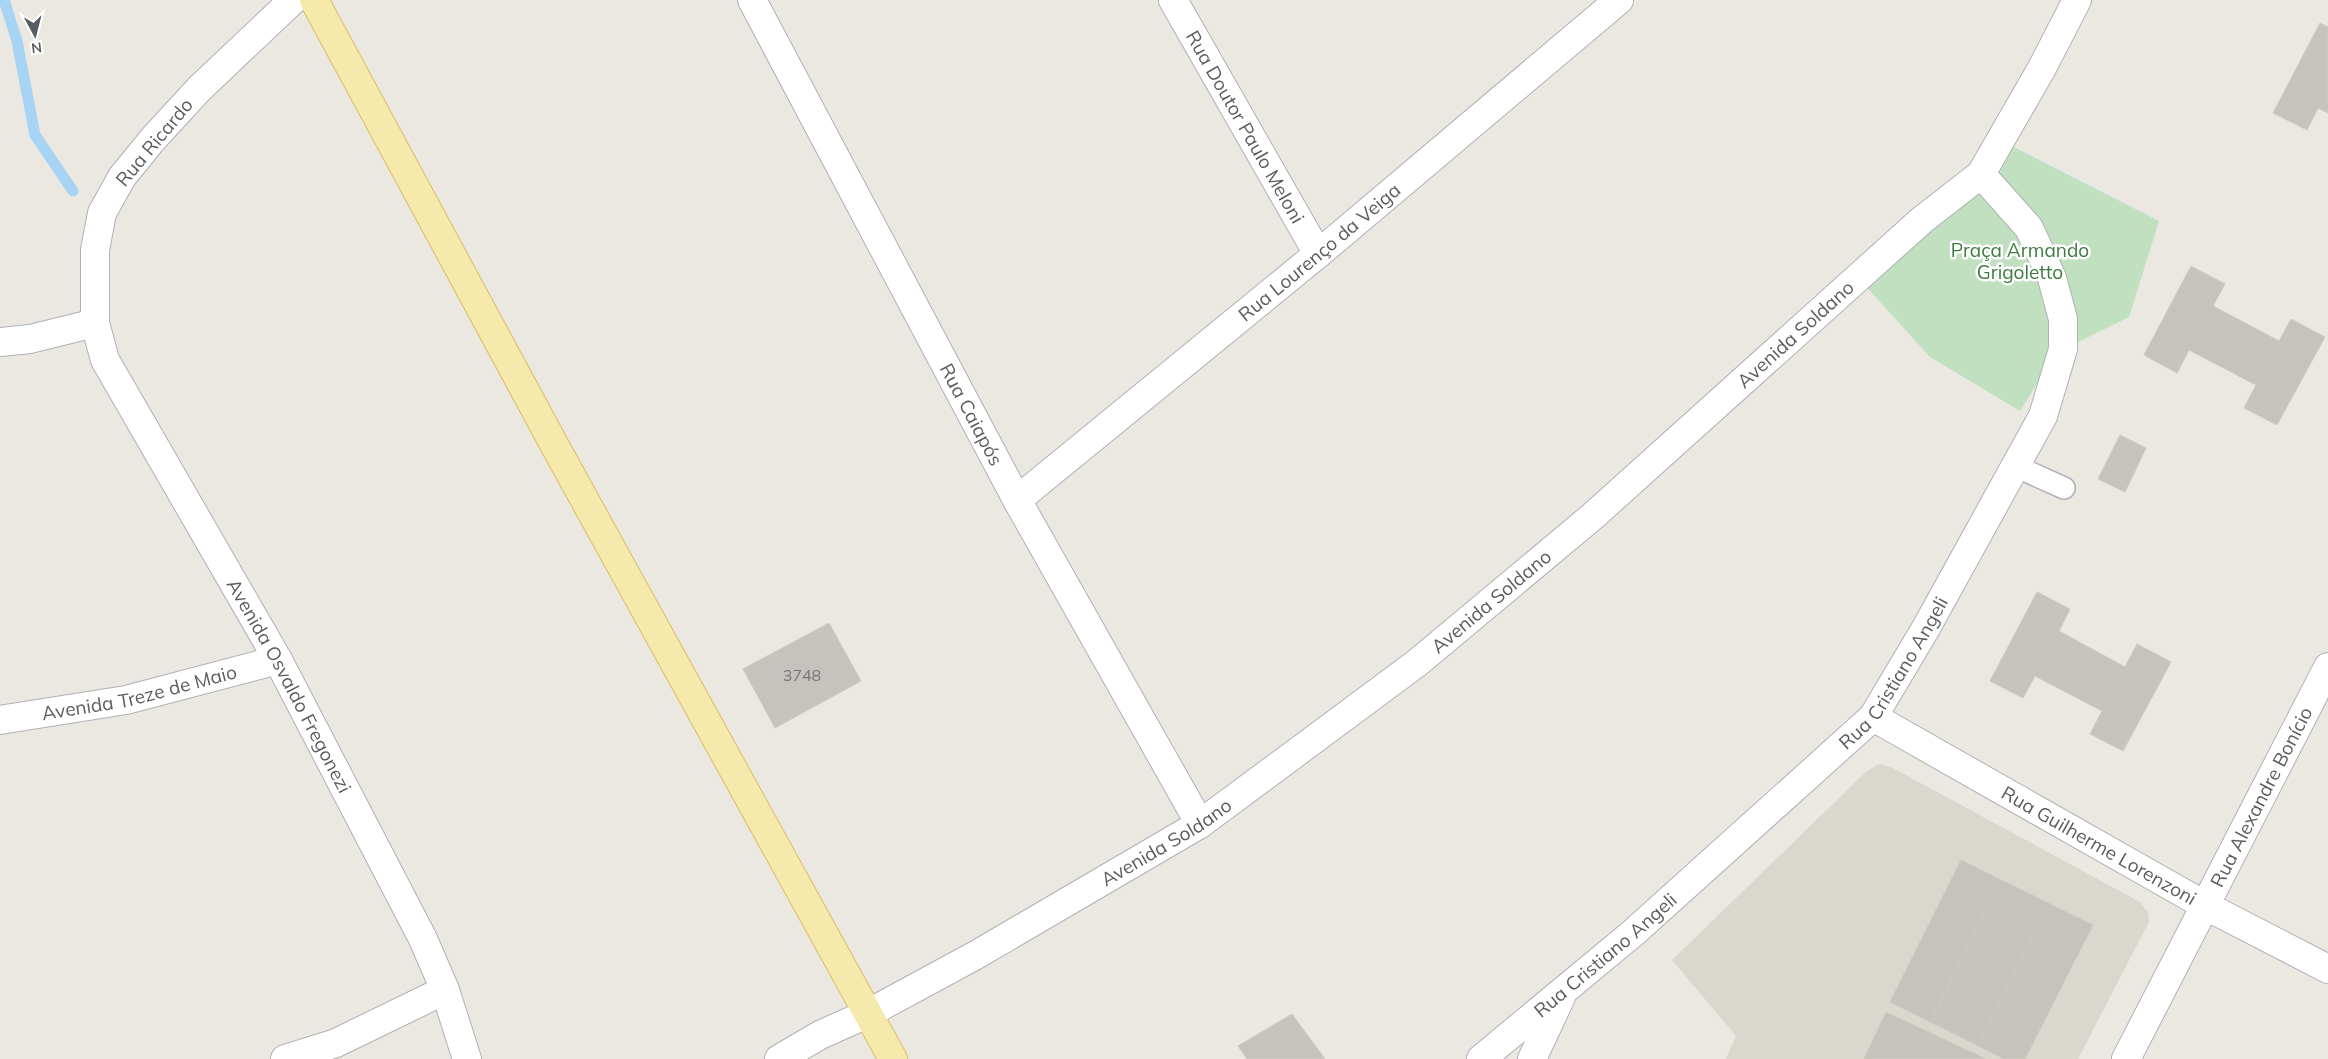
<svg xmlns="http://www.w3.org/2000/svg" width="2328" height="1059" font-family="Mulish,sans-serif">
<rect width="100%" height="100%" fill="#eae8e1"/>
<polygon fill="#dad7cf" points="1878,764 1891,767 2140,902 2148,913 2149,922 2078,1059 1726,1059 1736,1036 1672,960 1865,773"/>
<polygon fill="#c0e0c0" points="2000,140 2159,221 2129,317 2056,353 2020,411 1930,357 1852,271"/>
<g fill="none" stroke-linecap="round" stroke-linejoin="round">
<polyline stroke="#a7d3f4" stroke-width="11" points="4,0 17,41 35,135 73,191"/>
</g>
<g fill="#c6c3be" stroke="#cecac0">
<polygon points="2320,23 2328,27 2328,113 2318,108 2307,130 2273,113"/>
<polygon points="2191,266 2225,284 2213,306 2279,341 2291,319 2325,337 2277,425 2244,408 2256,385 2189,350 2177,373 2144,355"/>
<polygon points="2120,435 2146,448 2125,492 2098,479"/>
<polygon points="2037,592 2070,609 2059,631 2125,667 2137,644 2171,662 2123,751 2090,734 2102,711 2035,676 2023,698 1990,681"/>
<polygon points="829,623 861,681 775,728 743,669"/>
<polygon points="1961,860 2093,925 2025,1059 2004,1059 1890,1002"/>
<polygon points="1984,913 2032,937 1979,1044 1931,1021"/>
<polygon points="1886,1012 1986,1059 1864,1059"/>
<polygon points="1292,1014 1325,1059 1247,1059 1238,1046"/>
</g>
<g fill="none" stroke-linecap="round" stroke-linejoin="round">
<g stroke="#aeb1b5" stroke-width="24">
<polyline id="service" points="2015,466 2064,488"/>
</g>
<g stroke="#aeb1b5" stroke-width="30">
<g id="minor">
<path id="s1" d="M293 0 199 89 153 139 122 177 102 213 95 250V323L105 360 278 660 423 939 445 990 467 1059"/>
<path id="s2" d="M752 0 1017 500 1200 824"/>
<path id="s3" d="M1173 0 1318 254"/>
<polyline points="0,342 30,339 95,323"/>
<path id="s4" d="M1017 500 1318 254 1619 0"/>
<path id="s5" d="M1873 717 2206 906 2328 969"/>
<path id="s6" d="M0 720 126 700 278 660"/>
<polyline points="285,1059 336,1043 445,990"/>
<path id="s7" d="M779 1059 820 1035 867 1014 976 955 1200 824 1417 663 1593 516 1922 220 1981 174 2042 68 2077 0"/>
<path id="s8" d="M1481 1059 1633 933 1873 717 1926 628 2043 416 2063 349V319L2052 278 2029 228 1981 174"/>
<polyline points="1532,1059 1561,997"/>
<path id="s9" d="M2126 1059 2328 667"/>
</g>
</g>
<g stroke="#dfbd65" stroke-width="30">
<polyline id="primary" points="314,0 556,448 893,1059"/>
</g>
<use href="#service" stroke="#fff" stroke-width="21"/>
<use href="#minor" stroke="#fff" stroke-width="28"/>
<use href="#primary" stroke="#f5e9ac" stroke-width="28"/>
</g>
<g text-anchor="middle" stroke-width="5" stroke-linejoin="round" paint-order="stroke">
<g font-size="16" fill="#747678">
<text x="802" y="681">3748</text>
</g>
<g font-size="19" fill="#595c60" stroke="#fff">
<text dy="7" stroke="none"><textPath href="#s3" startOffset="146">Rua Doutor Paulo Meloni</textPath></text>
<text transform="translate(154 142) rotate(-50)" y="7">Rua Ricardo</text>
<text dy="7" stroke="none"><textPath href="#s4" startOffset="391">Rua Lourenço da Veiga</textPath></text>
<text dy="7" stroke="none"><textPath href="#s7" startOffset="1254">Avenida Soldano</textPath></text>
<text dy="7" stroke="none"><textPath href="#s2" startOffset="469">Rua Caiapós</textPath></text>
<text dy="7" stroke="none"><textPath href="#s7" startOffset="849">Avenida Soldano</textPath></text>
<text dy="7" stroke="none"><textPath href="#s8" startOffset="568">Rua Cristiano Angeli</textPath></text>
<text dy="7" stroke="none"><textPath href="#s1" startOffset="811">Avenida Osvaldo Fregonezi</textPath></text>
<text dy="7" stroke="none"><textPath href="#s6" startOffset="142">Avenida Treze de Maio</textPath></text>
<text dy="7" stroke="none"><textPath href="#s9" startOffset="295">Rua Alexandre Bonício</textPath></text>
<text dy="7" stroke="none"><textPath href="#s7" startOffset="444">Avenida Soldano</textPath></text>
<text dy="7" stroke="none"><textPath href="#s5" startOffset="260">Rua Guilherme Lorenzoni</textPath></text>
<text dy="7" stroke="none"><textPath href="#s8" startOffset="162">Rua Cristiano Angeli</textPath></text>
</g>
<g font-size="19" fill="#3d7b40" stroke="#fff">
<text x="2020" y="257">Praça Armando<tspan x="2020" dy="22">Grigoletto</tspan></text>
</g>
</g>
<g transform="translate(35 35) rotate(173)" stroke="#ffffff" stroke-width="4" paint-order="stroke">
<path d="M0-4L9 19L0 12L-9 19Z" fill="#595c60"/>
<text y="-8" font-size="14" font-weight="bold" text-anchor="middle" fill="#595c60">N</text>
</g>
</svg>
